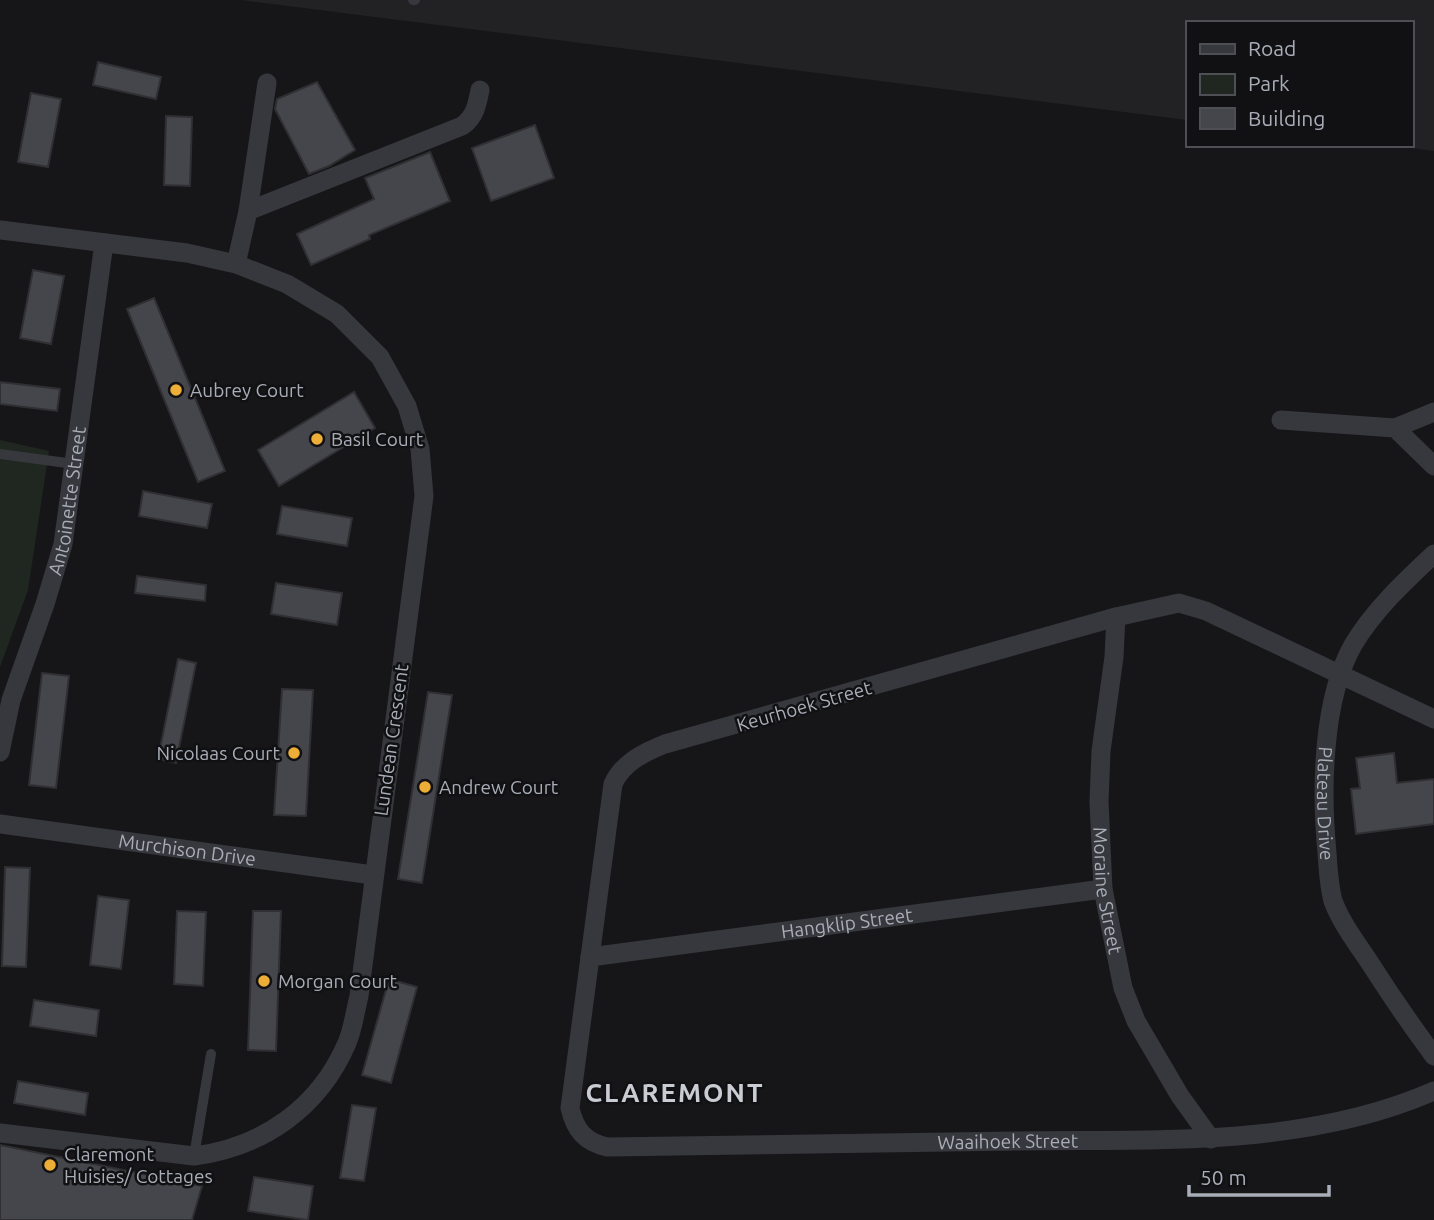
<svg xmlns="http://www.w3.org/2000/svg" width="1434" height="1220" font-family="Ubuntu,sans-serif">
<rect width="100%" height="100%" fill="#161618"/>
<polygon fill="#222225" points="241,0 1434,0 1434,151 1387,145 1411,145 1411,23 1187,23 1187,120"/>
<polygon fill="#202721" points="0,440 49,451 28,590 0,667"/>
<g fill="#45464b" stroke="#303034" stroke-width="2">
<polygon points="98,62 161,77 156,99 93,85"/>
<polygon points="317,82 355,150 329,166 309,174 275,109 277,99"/>
<polygon points="31,93 61,99 48,167 18,162"/>
<polygon points="166,116 192,117 190,186 164,185"/>
<polygon points="535,125 554,178 491,201 472,148"/>
<polygon points="430,152 450,201 369,235 370,239 311,265 297,234 374,199 365,178"/>
<polygon points="33,270 64,276 51,344 20,338"/>
<polygon points="154,298 225,471 198,482 127,309"/>
<polygon points="0,382 60,389 57,411 0,404"/>
<polygon points="354,392 375,428 279,486 258,450"/>
<polygon points="143,491 212,504 207,528 139,516"/>
<polygon points="282,506 352,518 347,546 277,534"/>
<polygon points="137,576 206,585 205,601 135,593"/>
<polygon points="276,583 342,593 337,625 271,614"/>
<polygon points="178,659 196,663 176,763 158,759"/>
<polygon points="42,673 69,676 56,788 29,785"/>
<polygon points="282,689 313,690 306,816 274,815"/>
<polygon points="428,692 452,695 422,883 398,879"/>
<polygon points="1394,753 1397,783 1434,779 1434,824 1356,834 1351,789 1360,788 1356,758"/>
<polygon points="5,867 30,868 26,967 2,966"/>
<polygon points="98,896 129,900 121,969 90,965"/>
<polygon points="177,911 206,912 203,986 174,984"/>
<polygon points="253,911 281,911 276,1051 248,1050"/>
<polygon points="389,979 417,987 391,1083 362,1075"/>
<polygon points="34,1000 99,1010 96,1036 30,1026"/>
<polygon points="18,1081 88,1093 85,1115 14,1103"/>
<polygon points="352,1105 376,1108 364,1181 340,1178"/>
<polygon points="0,1145 202,1186 192,1220 0,1220"/>
<polygon points="254,1177 313,1186 308,1220 248,1211"/>
</g>
<g fill="none" stroke-linecap="round" stroke-linejoin="round">
<g stroke="#37383d" stroke-width="10">
<polyline points="413,0 415,0"/>
<polyline points="0,454 74,464"/>
<polyline points="194,1156 211,1054"/>
</g>
<g stroke="#37383d" stroke-width="19">
<path d="M248 211 462 126C475 117 477 105 480 90"/>
<path d="M0 230 187 253 236 264 287 284 337 314 380 357 407 406 420 449 424 496 359 996C355 1012 353 1029 347 1043 319 1108 263 1147 194 1156L0 1133"/>
<polyline points="236,264 248,211 267,83"/>
<polyline points="1281,420 1395,428 1434,466"/>
<polyline points="1395,428 1434,412"/>
<path id="s1" d="M1434 554C1405 581 1373 611 1353 645 1322 700 1321 791 1327 853 1328 869 1329 886 1333 901 1341 922 1355 941 1368 960 1389 993 1411 1025 1434 1056"/>
<path id="s2" d="M1116 617 1114 657 1101 751 1099 802 1103 889 1123 988 1136 1021 1180 1096 1211 1139"/>
<path id="s3" d="M1434 719 1206 611 1179 603 1116 617 665 744C645 752 623 762 613 784L570 1108C575 1130 585 1142 607 1147 743 1145 879 1143 1015 1141 1153 1139 1305 1148 1434 1091"/>
<path id="s4" d="M0 752 11 700 45 604 63 544 104 243"/>
<path id="s5" d="M0 824 373 875"/>
<path id="s6" d="M590 957 1103 889"/>
</g>
</g>
<g fill="#edae38" stroke="#111113" stroke-width="2.5">
<circle cx="176" cy="390" r="7"/>
<circle cx="317" cy="439" r="7"/>
<circle cx="294" cy="753" r="7"/>
<circle cx="425" cy="787" r="7"/>
<circle cx="264" cy="981" r="7"/>
<circle cx="50" cy="1165" r="7"/>
</g>
<g text-anchor="middle" stroke-width="5" stroke-linejoin="round" paint-order="stroke">
<g font-size="19" fill="#a8adb7" stroke="#111113" text-anchor="start">
<text x="190" y="397">Aubrey Court</text>
<text x="331" y="446">Basil Court</text>
<text x="280" y="760" text-anchor="end">Nicolaas Court</text>
<text x="439" y="794">Andrew Court</text>
<text x="278" y="988">Morgan Court</text>
<text x="64" y="1161">Claremont<tspan x="64" dy="22">Huisies/ Cottages</tspan></text>
</g>
<g font-size="19" fill="#a8adb7" stroke="#111113">
<text dy="7" stroke="none"><textPath href="#s4" startOffset="261">Antoinette Street</textPath></text>
<text transform="translate(804 706) rotate(-16)" y="7">Keurhoek Street</text>
<text transform="translate(391 740) rotate(-82)" y="7">Lundean Crescent</text>
<text dy="7" stroke="none"><textPath href="#s1" startOffset="285">Plateau Drive</textPath></text>
<text dy="7" stroke="none"><textPath href="#s5" startOffset="189">Murchison Drive</textPath></text>
<text dy="7" stroke="none"><textPath href="#s2" startOffset="275">Moraine Street</textPath></text>
<text dy="7" stroke="none"><textPath href="#s6" startOffset="259">Hangklip Street</textPath></text>
<text dy="7" stroke="none"><textPath href="#s3" startOffset="1666">Waaihoek Street</textPath></text>
</g>
<g font-size="26" font-weight="bold" letter-spacing="2" fill="#c9ccd3" stroke="#111113">
<text x="675" y="1102">CLAREMONT</text>
</g>
</g>
<rect x="1186" y="21" width="228" height="126" fill="#111113" stroke="#4d4f55" stroke-width="2"/>
<rect x="1200" y="44" width="35" height="10" fill="#37383d" stroke="#4d4f55" stroke-width="2"/>
<text x="1248" y="56" font-size="21" fill="#a8adb7">Road</text>
<rect x="1200" y="74" width="35" height="21" fill="#202721" stroke="#4d4f55" stroke-width="2"/>
<text x="1248" y="91" font-size="21" fill="#a8adb7">Park</text>
<rect x="1200" y="108" width="35" height="21" fill="#45464b" stroke="#4d4f55" stroke-width="2"/>
<text x="1248" y="126" font-size="21" fill="#a8adb7">Building</text>
<path d="M1189 1185v10h140v-10" fill="none" stroke="#a8adb7" stroke-width="3.5"/>
<text x="1200" y="1185" font-size="21" fill="#a8adb7" stroke="#111113" stroke-width="5" paint-order="stroke">50 m</text>
</svg>
